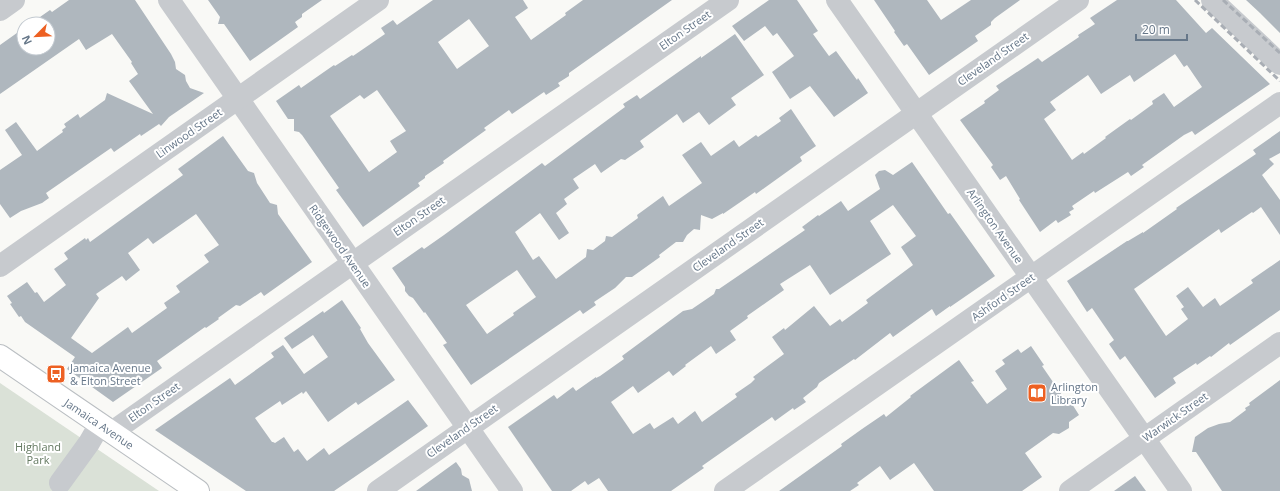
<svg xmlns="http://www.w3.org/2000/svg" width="1280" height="491" font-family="'Open Sans',sans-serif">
<rect width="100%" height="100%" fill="#f9f9f6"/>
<polygon fill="#dae1d7" points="0,383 159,491 0,491"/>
<g fill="#afb7be" fill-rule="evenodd">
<polygon points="69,0 135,0 171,54 175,62 176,69 185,75 186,81 190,88 204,93 169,117 161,126 159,124 141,136 140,134 114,152 111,148 46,193 49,198 42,203 21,211 10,218 0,204 0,170 22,155 5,130 16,122 37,151 63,132 62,130 66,127 64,124 78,114 80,118 105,100 107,93 153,114 129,81 138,74 131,63 132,62 112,34 86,50 79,39 0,94 0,45 24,28 24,48 48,48 48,24 30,24 50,10 52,12"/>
<polygon points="208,0 322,0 302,14 302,17 295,22 298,27 250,61 224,24 218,24 220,17"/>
<path d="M433 0H523L528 8 515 17 531 40 566 15 565 13 583 0H672L569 73V76L558 83 560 86 546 95 544 92 512 114 509 110 484 128 486 130 443 161 444 163 425 176V178L418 183 420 186 363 227 336 190 339 188 302 135 299 132 294 131V119H288L276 101 299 85 301 88 334 65 335 66 352 55 353 56 385 34 381 28 393 20 397 25ZM469 19 489 46 457 69 438 42ZM377 90 406 131 390 141 397 152 369 172 330 116 360 95 364 99Z"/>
<polygon points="769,0 797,0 818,31 813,34 829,56 836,51 857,80 858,78 868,93 834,117 810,86 790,99 772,72 794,56 777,33 773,36 765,26 744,41 732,26"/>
<polygon points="874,0 927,0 941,20 971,0 1020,0 995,18 991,22 991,25 975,36 978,41 929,75 907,44 904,46 894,32 895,31"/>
<path d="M1117 0H1176L1206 33 1212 28 1270 84 1195 135 1192 131 1184 135 1142 165 1144 167 1131 176 1128 172 1095 193 1094 191 1072 206 1074 209 1069 212 1071 215 1058 223 1056 220 1040 232 1019 200 1020 199 1006 176 1000 180 991 167 993 165 960 120 985 103 984 101 999 90 996 86 1038 58 1042 62 1079 37 1078 35 1095 24 1090 18ZM1175 54 1184 67 1187 65 1202 87 1174 107 1164 93 1152 101 1153 104 1131 120 1130 119 1105 137 1106 138 1084 154 1083 152 1072 160 1044 119 1056 110 1050 102 1088 75 1101 94 1130 75 1134 82Z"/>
<polygon points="1246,0 1280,0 1280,33 1260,13"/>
<path d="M735 34 764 75 731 98 736 105 709 125 699 112 683 123 677 114 640 141 644 147 625 160 621 159 601 173 595 164 573 179 579 188 564 199 567 204 556 213 569 233 559 240 540 213 515 232 533 260 539 256 556 279 586 257 587 249 593 250 605 241 606 236 612 237 638 218 637 215 663 196 669 206 702 183 682 155 701 142 711 156 734 140 739 147 756 135 758 137 781 121 779 118 791 109 816 146 800 157 802 161 756 194 755 192 723 214V213L712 219 701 215 700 230 694 229 687 235 683 242H676L659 255 660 257 632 277H626L615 288 594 302 596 305 583 314 580 310 471 385 443 345 447 343 425 312 424 313 413 298 409 296 405 291V287L392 268 422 247 424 249 444 235 542 163 545 166 625 107 623 104 637 95 640 99 701 56V58ZM517 270 536 297 513 313 514 315 487 334 466 305Z"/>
<polygon points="1280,131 1280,153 1269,159 1274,164 1262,175 1280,200 1280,235 1261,207 1253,213 1252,212 1221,233 1219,229 1134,289 1166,336 1188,319 1181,309 1184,307 1176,296 1188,287 1203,307 1215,298 1220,306 1253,283 1251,280 1280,260 1280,310 1230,345 1229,343 1211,357 1210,356 1197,365 1196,363 1173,378 1176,383 1155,398 1125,356 1120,360 1109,344 1114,340 1092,308 1087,312 1067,281 1127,241 1128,241 1143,232 1143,233 1177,209 1176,208 1256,154 1253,150"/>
<path d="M223 136 248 171 254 173 257 183 270 203 277 205 278 214 312 262 264 296 261 292 240 306 236 305 218 318 219 319 206 328 205 327 157 361 162 368 113 402 67 369 75 357 25 322 21 316 19 317 10 304 12 303 7 296 27 282 35 293 37 292 44 302 66 285 54 269 68 259 64 253 85 238 86 240 88 238 90 242 183 175 178 169ZM196 214 219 245 204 255 209 262 176 286 180 292 164 303 167 308 132 333 128 327 92 353 71 338 99 298 96 294 122 276 126 281 140 270 128 253 148 238 153 244Z"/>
<path d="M912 162 948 214 950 213 995 276 950 307V306L936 316 932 309 893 337 890 333 855 360 854 359 819 383 817 387 803 398 806 402 794 410 793 408 775 421 772 417 702 466 704 468 671 491H608L599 478 588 485 585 481 571 491H552L508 427 554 395 557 399 573 387 576 391 596 377V378L600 376 624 359 622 356 683 311 692 309 714 294 716 289H719L805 230 802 227 818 215 819 216 841 201 848 211 880 189 875 175 879 171 885 170 893 175ZM893 205 916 236 901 247 913 265 866 300 868 303 842 322 840 319 830 326 814 306 785 330 784 328 772 337 784 354 753 377 755 379 751 383 735 394 737 397 702 422 695 411 678 424 673 417 654 429 650 423 633 434 611 402 633 386 638 393 669 371 673 376 686 366 685 365 711 346 716 354 736 340 730 331 748 318 747 316 784 290 780 284 810 265 830 295 891 254 870 221Z"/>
<polygon points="342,300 361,328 360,329 368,343 395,380 358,405 356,402 328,422 306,391 303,394 302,392 282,405 280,401 255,418 272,442 273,442 275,443 284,437 294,452 298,449 307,461 324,448 329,455 408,400 428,426 375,463 334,491 246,491 155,430 230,378 235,385 274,357 271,353 283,345 304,374 328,357 313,335 292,349 284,338 323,311 324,313"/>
<polygon points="1031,346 1044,365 1042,366 1064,398 1067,396 1079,415 1069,422 1069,428 1059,434 1053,433 1025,453 1042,477 1022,491 934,491 914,463 890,480 880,466 857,483 859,485 850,491 779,491 842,446 841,444 862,429 884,414 886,417 911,397 910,396 959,360 974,381 971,382 987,404 1007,389 995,371 1005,364 1002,360 1018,349 1021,353"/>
<polygon points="1280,380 1280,491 1222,491 1196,452 1192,452 1195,437 1208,428 1219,424 1230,422 1246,410 1245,408 1250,405 1249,403"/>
<polygon points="456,462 461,469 462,475 469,479 472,491 416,491"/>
<polygon points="1135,476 1146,491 1114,491"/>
</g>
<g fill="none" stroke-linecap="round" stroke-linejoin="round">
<g stroke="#babec2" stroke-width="24">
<polyline id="major" points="0,356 198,491"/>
</g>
<g stroke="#c7cace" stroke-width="22">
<polyline points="169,0 512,491"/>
<polyline points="837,0 1181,491"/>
<polyline points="1212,0 1280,64"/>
<polyline points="0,10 14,0"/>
<polyline points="0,266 378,0"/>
<polyline points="112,432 728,0"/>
<polyline points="60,483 89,443 100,424"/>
<polyline points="378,491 1078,0"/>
<polyline points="725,491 1280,103"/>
<polyline points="1070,491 1280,343"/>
</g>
<use href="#major" stroke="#fff" stroke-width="22"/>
<g stroke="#a9aeb5" stroke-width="3" stroke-dasharray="6 3" stroke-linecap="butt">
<polyline points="1195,0 1280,81"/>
<polyline points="1223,0 1280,53"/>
</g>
</g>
<defs>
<g id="bus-square" transform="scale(1)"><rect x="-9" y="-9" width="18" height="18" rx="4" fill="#ed6022" stroke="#fff"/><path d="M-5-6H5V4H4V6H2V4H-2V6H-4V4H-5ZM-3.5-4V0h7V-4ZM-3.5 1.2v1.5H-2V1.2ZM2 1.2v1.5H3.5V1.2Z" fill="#fff"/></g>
<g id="library-square" transform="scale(1)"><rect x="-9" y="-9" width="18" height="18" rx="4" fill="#ed6022" stroke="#fff"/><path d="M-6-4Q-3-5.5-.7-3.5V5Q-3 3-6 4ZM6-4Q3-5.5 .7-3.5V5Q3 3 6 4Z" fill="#fff"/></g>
</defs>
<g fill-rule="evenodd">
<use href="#bus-square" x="56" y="374"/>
<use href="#library-square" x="1037" y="393"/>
</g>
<g text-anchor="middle" stroke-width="4" stroke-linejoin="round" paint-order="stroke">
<g font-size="11" fill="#667789" stroke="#fff">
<text transform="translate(685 30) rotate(-35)" y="4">Elton Street</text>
<text transform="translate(993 59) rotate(-35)" y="4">Cleveland Street</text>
<text transform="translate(189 133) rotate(-35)" y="4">Linwood Street</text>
<text transform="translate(419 216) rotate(-35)" y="4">Elton Street</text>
<text transform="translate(995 226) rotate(55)" y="4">Arlington Avenue</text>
<text transform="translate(728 245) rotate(-35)" y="4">Cleveland Street</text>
<text transform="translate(340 246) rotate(55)" y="4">Ridgewood Avenue</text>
<text transform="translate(1003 297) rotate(-35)" y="4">Ashford Street</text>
<text transform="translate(154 402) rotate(-35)" y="4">Elton Street</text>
<text transform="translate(1175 417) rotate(-35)" y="4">Warwick Street</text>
<text transform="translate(99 424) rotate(34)" y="4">Jamaica Avenue</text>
<text transform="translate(462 431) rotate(-35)" y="4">Cleveland Street</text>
</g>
<g font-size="11" fill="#667789" stroke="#fff" text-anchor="start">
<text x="70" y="372">Jamaica Avenue<tspan x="70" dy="13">&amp; Elton Street</tspan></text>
<text x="1051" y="391">Arlington<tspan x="1051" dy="13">Library</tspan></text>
</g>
<g font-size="11" fill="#657a62" stroke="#fff">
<text x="38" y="451">Highland<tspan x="38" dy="13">Park</tspan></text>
</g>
</g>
<g transform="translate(36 36) rotate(246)"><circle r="19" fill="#ffffff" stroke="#c2c9d0"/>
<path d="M0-3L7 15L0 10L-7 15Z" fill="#ed6022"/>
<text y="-6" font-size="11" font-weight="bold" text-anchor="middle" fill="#667789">N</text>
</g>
<path d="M1136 34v6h51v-6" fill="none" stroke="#667789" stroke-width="2"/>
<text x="1142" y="34" font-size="12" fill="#667789" stroke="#ffffff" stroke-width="3" paint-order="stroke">20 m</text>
</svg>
